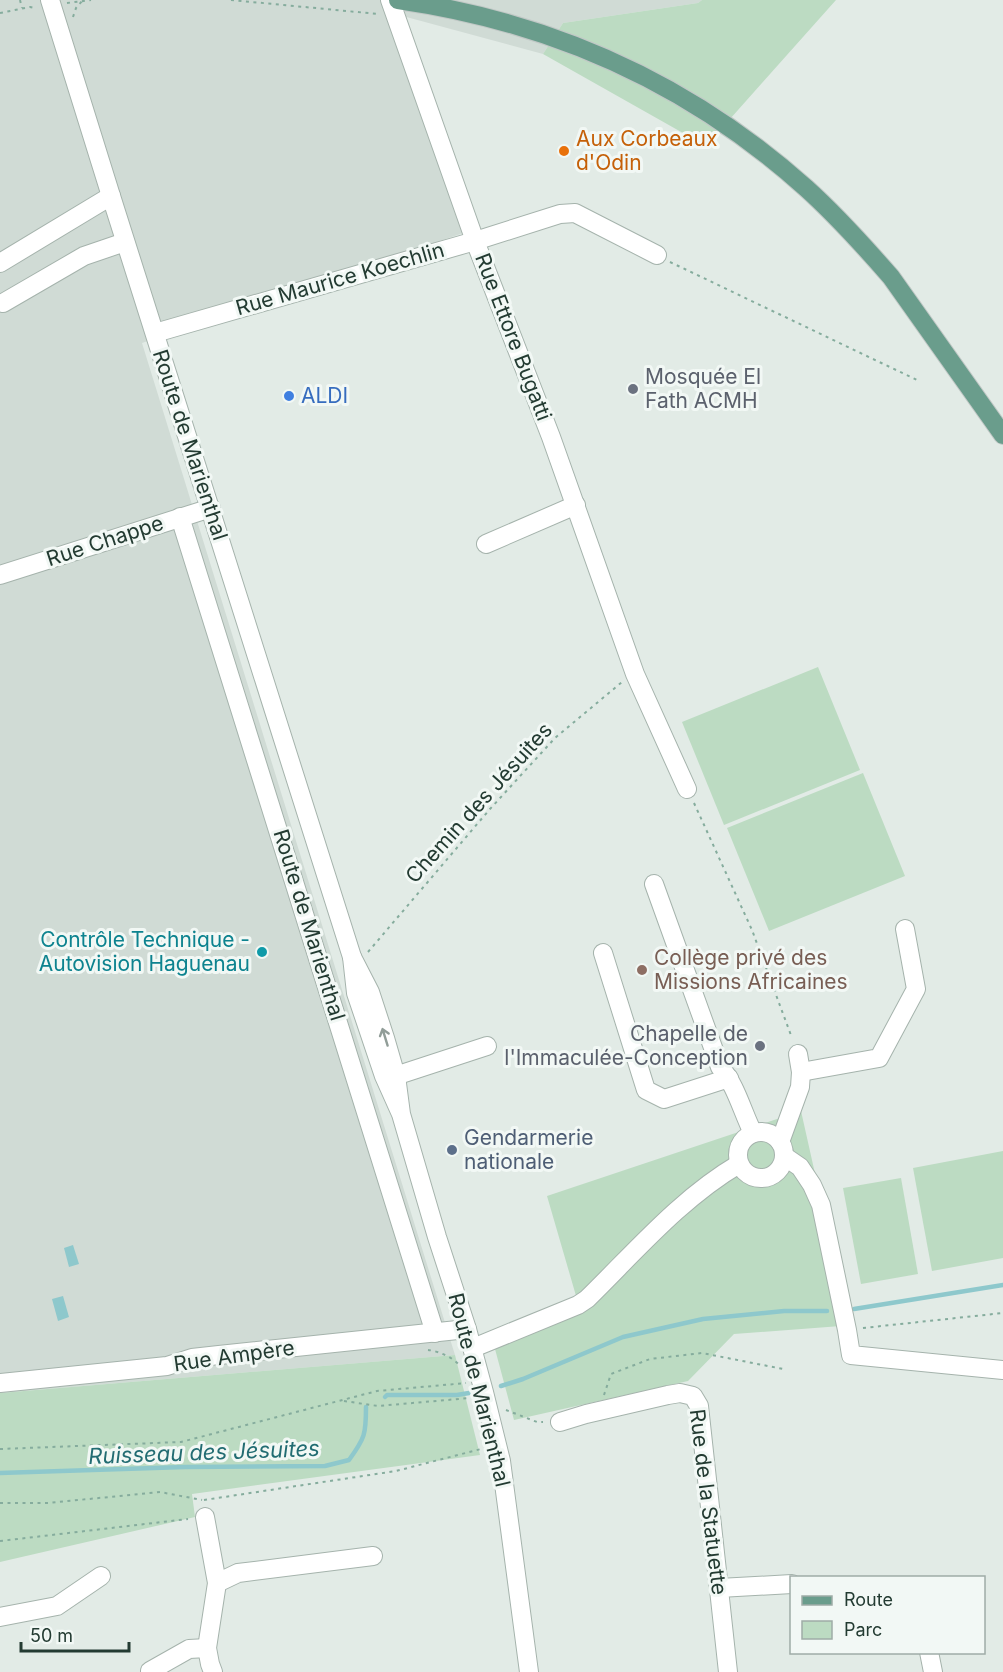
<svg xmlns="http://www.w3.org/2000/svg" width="1003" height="1672" font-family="Inter,sans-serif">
<rect width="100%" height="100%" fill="#e2ebe6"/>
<polygon fill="#d0dbd5" points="0,0 702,0 698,3 563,23 543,54 399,15 466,232 142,343 455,1355 0,1393"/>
<g fill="#bcdbc2">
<polygon points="702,0 836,0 706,146 543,54 563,23 698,3"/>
<polygon points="818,667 860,770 724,825 682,722"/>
<polygon points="863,773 905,876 769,931 727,828"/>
<polygon points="801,1111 816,1178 854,1325 734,1334 688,1381 514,1420 495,1349 581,1313 547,1196"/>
<polygon points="1003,1151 1003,1258 932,1271 913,1168"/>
<polygon points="901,1178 918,1274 861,1284 843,1188"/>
<polygon points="455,1355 480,1455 192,1494 195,1517 0,1562 0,1393"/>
</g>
<g fill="#8ec8cc">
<polygon points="73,1245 79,1264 69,1267 64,1248"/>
<polygon points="63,1296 69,1317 58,1321 52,1299"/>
</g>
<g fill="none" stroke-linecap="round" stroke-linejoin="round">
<g stroke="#8ec8cc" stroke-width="4.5">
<polyline points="854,1309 1003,1285"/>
<polyline points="501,1386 523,1379 623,1337 703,1319 784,1311 827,1311"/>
<polyline points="385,1397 387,1395 457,1395 469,1393"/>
<path d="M0 1473 185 1467 325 1466 349 1460C365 1438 366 1434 366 1407"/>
</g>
<g stroke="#a5b3ac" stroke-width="20">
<g id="minor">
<polyline points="50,0 111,196 352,957"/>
<polyline points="390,0 475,241 551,437 635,674 687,789"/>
<polyline points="0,263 111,196"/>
<polyline points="3,303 84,256 125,242"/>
<polyline points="155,333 475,241 560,214 575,213 657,255"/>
<polyline points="180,517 435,1333"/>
<polyline points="486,544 576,505"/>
<polyline points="0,575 211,508"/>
<path d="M654 884 720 1067C736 1085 742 1111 753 1133"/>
<polyline points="603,953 646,1090 664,1099 729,1078"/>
<polyline points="801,1072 879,1058 916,989 905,929"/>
<polyline points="386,1079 487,1046"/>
<polyline points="401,1114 396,1076 385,1038 370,992 352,957 356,993 384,1076 401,1114 437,1237 467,1329 484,1392 501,1461 529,1672"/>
<circle cx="761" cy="1155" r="23"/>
<polyline points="780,1142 800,1087 801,1072 798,1054"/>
<polyline points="784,1156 800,1167 812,1185 821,1205 847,1330 851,1355 1003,1370"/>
<path d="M473 1348 578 1305 587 1299C635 1252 681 1198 739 1164"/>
<polyline points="0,1383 167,1366 192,1358 219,1355 467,1329"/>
<polyline points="560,1422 586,1414 668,1395 680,1393 693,1396 699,1406 728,1672"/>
<polyline points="205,1517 217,1583 207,1648 210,1664 213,1672"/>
<polyline points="217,1583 238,1573 373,1556"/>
<polyline points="719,1588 792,1584"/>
<polyline points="0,1617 57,1606 101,1576"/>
<polyline points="929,1652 933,1672"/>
<polyline points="150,1671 189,1649 207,1648"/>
</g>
</g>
<g stroke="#c1c8c6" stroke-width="20">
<path id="major" d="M398 0C552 22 690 84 806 188 836 215 864 246 891 277L1003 435"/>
</g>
<g stroke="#85ac9d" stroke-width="2" stroke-dasharray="3 4.5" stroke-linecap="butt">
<polyline points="20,0 22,8"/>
<polyline points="231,0 378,14"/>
<polyline points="67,3 91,0"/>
<polyline points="0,13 30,7 35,8"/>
<polyline points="73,17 76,8 82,1"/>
<polyline points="670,262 917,380"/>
<polyline points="694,803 752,930 792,1038"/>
<polyline points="368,952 490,809 555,738 622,682"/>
<polyline points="863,1328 1003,1313"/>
<path d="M428 1350C439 1351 454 1358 460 1366"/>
<polyline points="604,1395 611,1374 650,1359 702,1353 783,1369"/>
<polyline points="344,1401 378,1406 470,1398"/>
<polyline points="506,1410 537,1422 543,1422"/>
<polyline points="0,1449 181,1442 377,1391 466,1383"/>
<polyline points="204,1500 396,1471 481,1449"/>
<polyline points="0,1503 48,1503 160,1492 202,1500"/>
<polyline points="0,1541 188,1519"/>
</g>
<use href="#minor" stroke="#fff" stroke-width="18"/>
<use href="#major" stroke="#6a9d8c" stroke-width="18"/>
</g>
<defs><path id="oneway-shaft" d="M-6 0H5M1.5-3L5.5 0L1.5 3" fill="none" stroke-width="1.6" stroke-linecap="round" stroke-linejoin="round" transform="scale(1.5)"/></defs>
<use stroke="#919d98" href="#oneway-shaft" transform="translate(385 1037) rotate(-107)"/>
<circle fill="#e8710a" stroke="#f2f8f5" stroke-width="2" cx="564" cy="151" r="6"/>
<g fill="#6b7280" stroke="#f2f8f5" stroke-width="2">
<circle cx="633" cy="389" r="6"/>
<circle cx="760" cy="1046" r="6"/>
</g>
<circle fill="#3f7fe0" stroke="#f2f8f5" stroke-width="2" cx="289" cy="396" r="6"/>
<circle fill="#0f9aa8" stroke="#f2f8f5" stroke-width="2" cx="262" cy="952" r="6"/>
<circle fill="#8d6e63" stroke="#f2f8f5" stroke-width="2" cx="642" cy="970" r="6"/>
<circle fill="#5c6f8a" stroke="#f2f8f5" stroke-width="2" cx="452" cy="1150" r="6"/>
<g text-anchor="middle" stroke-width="6" stroke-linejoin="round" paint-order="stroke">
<g font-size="21" fill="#c56008" stroke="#f2f8f5" text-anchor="start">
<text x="576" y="146">Aux Corbeaux<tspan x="576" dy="24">d'Odin</tspan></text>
</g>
<g font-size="21" fill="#233b32" stroke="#f2f8f5">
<text transform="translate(340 279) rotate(-16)" y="7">Rue Maurice Koechlin</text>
<text transform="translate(513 337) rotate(69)" y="7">Rue Ettore Bugatti</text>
<text transform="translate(190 445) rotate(72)" y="7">Route de Marienthal</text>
<text transform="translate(105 541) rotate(-18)" y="7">Rue Chappe</text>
<text transform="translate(479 803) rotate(-48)" y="7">Chemin des Jésuites</text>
<text transform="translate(309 925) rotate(73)" y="7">Route de Marienthal</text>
<text transform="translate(234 1356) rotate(-8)" y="7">Rue Ampère</text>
<text transform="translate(479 1390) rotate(76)" y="7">Route de Marienthal</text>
<text transform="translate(708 1502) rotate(83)" y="7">Rue de la Statuette</text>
</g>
<g font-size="21" fill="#5b616d" stroke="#f2f8f5" text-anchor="start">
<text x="645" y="384">Mosquée El<tspan x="645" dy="24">Fath ACMH</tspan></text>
<text x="748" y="1041" text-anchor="end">Chapelle de<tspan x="748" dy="24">l'Immaculée-Conception</tspan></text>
</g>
<g font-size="21" fill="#366cbe" stroke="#f2f8f5" text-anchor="start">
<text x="301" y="403">ALDI</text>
</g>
<g font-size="21" fill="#0d838f" stroke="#f2f8f5" text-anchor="end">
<text x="250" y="947">Contrôle Technique -<tspan x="250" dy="24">Autovision Haguenau</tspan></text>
</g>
<g font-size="21" fill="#785e54" stroke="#f2f8f5" text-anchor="start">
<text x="654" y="965">Collège privé des<tspan x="654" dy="24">Missions Africaines</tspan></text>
</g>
<g font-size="21" fill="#4e5e75" stroke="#f2f8f5" text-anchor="start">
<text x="464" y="1145">Gendarmerie<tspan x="464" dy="24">nationale</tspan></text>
</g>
<g font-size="22" font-style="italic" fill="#226c72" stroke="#f2f8f5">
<text transform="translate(204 1452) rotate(-2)" y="8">Ruisseau des Jésuites</text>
</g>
</g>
<rect x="790" y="1576" width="195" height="78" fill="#f2f8f5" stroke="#9faca7" stroke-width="1.5"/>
<rect x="802" y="1596" width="30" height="9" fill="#6a9d8c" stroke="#9faca7" stroke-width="1.5"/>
<text x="844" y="1606" font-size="18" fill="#233b32">Route</text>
<rect x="802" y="1621" width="30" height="18" fill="#bcdbc2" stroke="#9faca7" stroke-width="1.5"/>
<text x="844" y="1636" font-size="18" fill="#233b32">Parc</text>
<path d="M21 1642v9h108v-9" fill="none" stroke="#233b32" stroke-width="3"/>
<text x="30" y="1642" font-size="18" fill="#233b32" stroke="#f2f8f5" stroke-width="4.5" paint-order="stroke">50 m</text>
</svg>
